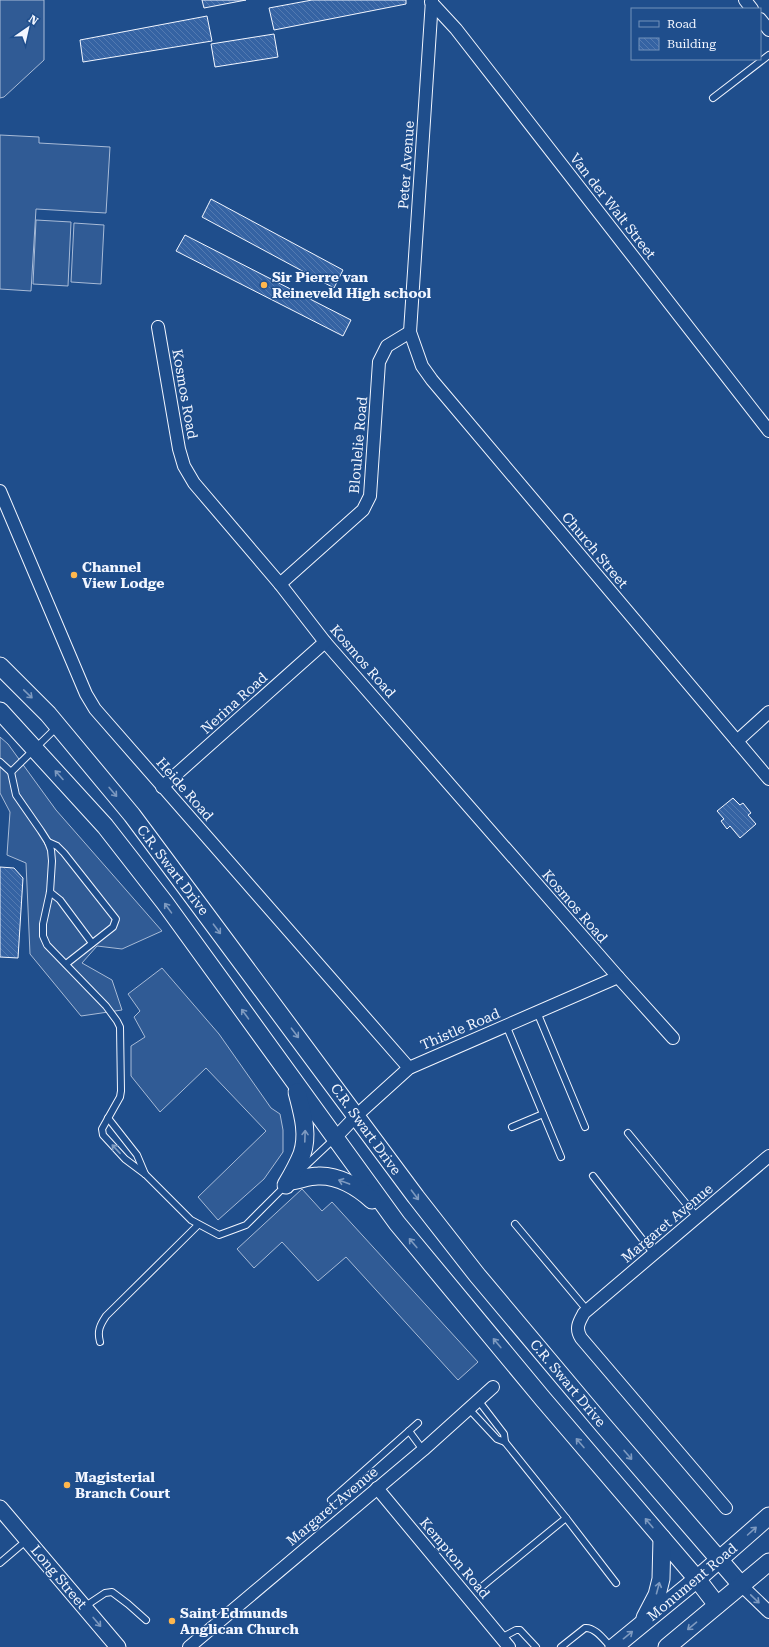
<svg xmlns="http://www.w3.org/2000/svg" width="769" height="1647" font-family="'Roboto Serif',serif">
<defs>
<pattern id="building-back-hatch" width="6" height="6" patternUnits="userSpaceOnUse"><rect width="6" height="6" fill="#3563a3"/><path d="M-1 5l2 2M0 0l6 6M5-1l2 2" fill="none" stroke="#537ab1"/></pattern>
</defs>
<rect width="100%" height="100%" fill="#1f4e8c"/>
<g fill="#305b95" stroke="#a8bbd7">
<polygon points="0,0 44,0 44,60 4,97 0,98"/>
<polygon points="0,135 39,137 39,143 110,147 106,213 36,209 31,291 0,289"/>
<polygon points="36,220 71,222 68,286 33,284"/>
<polygon points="74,223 104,225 101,284 71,282"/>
<polygon points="0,737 8,744 56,810 162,931 122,949 97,946 82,963 112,980 122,1010 81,1016 30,954 26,863 7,855 10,812 0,793"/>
<polygon points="162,968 219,1034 271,1108 280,1114 283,1130 283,1152 264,1179 218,1220 198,1197 266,1131 206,1068 160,1112 131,1076 131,1046 145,1037 134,1017 140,1011 128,994"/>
<polygon points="302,1189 322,1211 332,1202 478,1362 458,1380 346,1257 318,1281 282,1242 254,1268 237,1249"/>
</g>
<g fill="url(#building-back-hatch)" stroke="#f2f6ff">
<polygon points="202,0 246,0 204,8"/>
<polygon points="312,0 406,0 406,4 274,30 269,8"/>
<polygon points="207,16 212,41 83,62 80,40"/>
<polygon points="274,34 278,57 215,67 211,44"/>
<polygon points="211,199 343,270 334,288 202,217"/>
<polygon points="185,235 351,320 343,336 176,251"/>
<polygon points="733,798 740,805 743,803 751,813 748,815 756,824 740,838 730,826 727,829 721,821 724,819 717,811"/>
<polygon points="0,867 14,868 23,878 18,958 0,957"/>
</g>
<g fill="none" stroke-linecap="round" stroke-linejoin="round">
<g stroke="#f2f6ff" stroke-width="8">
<g id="service">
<polyline points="713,98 769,55"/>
<polyline points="0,762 11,772 16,795 41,831 48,842 51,850 52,861 50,892 43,924 43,936 47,945 106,1006 117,1021 120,1027 121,1091 120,1097 102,1129 103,1135 125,1159 145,1174 191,1220 219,1235 246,1225 285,1186"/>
<polyline points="11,772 57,727"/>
<polyline points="48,842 57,846 64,853 116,919 113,927 66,964"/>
<polyline points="50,892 60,900 92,943"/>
<polyline points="537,1012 585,1127"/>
<polyline points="506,1025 561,1157"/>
<polyline points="108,1118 137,1155 145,1174"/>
<polyline points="512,1127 543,1114"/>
<polyline points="628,1133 697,1217"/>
<polyline points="300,1171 334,1139"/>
<polyline points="593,1176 653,1253"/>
<polyline points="515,1224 587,1310"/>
<path d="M100 1342C97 1331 100 1325 106 1316L198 1225"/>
<polyline points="478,1400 504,1434 505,1442"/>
<polyline points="469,1409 497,1439 505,1442 566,1518 616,1583"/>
<polyline points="409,1431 423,1450"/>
<polyline points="331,1500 418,1423"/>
<polyline points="0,1563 27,1540"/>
<polyline points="479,1589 566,1518"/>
<polyline points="84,1607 105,1593 112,1592 128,1604 146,1620"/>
<polyline points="501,1638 516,1630 520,1630 536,1647"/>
<path d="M561 1647 585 1628C595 1627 604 1640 611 1647"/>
</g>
</g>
<g stroke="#f2f6ff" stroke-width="14">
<g id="minor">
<polyline points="432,0 410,332 422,366 432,380 769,779"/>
<polyline points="745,0 752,9"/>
<polyline points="431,2 456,29 769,431"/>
<polyline points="760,19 769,30"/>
<polyline points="158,327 179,449 184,466 194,483 280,584 325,642 618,977 673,1038"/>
<polyline points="0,491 86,694 95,709 409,1068"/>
<polyline points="280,584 363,510 370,496 379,362 387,346 410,332"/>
<polyline points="737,741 769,712"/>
<polyline points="162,787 325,642"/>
<polyline points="334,1139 357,1115 409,1068 618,977"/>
<polyline points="377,1488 509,1647"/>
<path d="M726 1508 581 1338C575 1328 579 1322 584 1313L769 1156"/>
<polyline points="742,1586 769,1612"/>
<polyline points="189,1647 423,1450 493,1387"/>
</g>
</g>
<g stroke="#f2f6ff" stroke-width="17">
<polyline id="tertiary" points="0,1508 118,1647"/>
</g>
<g stroke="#f2f6ff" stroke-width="19">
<g id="secondary">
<polyline points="0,666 48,714 132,815 416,1197 477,1275 603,1425 742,1586"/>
<polyline points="0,711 105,826 165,903 397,1223 543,1399 697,1579 717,1605"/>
<path d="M290 1181C299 1180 309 1176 318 1176 338 1175 358 1187 372 1200"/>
<path d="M286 1185C292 1175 298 1164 302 1154 309 1133 302 1112 297 1092"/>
<polyline points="645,1618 657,1595 661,1579 662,1538"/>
<polyline points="614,1647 697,1579 769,1516"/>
<polyline points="667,1647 769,1562"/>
</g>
</g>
<use href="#service" stroke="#1f4e8c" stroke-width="6"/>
<use href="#minor" stroke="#1f4e8c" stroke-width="12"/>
<use href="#tertiary" stroke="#1f4e8c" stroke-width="15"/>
<use href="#secondary" stroke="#1f4e8c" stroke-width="17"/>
</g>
<defs><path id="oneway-shaft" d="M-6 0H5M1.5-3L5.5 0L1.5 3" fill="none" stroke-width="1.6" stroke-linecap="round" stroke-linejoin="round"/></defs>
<g stroke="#7e9ac0">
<use href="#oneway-shaft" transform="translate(28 694) rotate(44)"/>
<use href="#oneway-shaft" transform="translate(59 775) rotate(-132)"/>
<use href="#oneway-shaft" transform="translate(113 792) rotate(50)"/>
<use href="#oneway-shaft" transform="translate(168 908) rotate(-126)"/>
<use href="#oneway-shaft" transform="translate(217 929) rotate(53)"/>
<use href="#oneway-shaft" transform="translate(245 1014) rotate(-126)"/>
<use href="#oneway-shaft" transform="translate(295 1033) rotate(53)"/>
<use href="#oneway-shaft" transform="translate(305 1136) rotate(-88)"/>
<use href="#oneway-shaft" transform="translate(116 1149) rotate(-133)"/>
<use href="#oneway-shaft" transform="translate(344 1182) rotate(-160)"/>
<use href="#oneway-shaft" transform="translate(415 1195) rotate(53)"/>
<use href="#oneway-shaft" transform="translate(413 1243) rotate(-130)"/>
<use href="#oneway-shaft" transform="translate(497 1343) rotate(-130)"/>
<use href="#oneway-shaft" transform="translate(580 1443) rotate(-131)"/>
<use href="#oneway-shaft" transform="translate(628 1455) rotate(49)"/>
<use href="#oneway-shaft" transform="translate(649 1523) rotate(-130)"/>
<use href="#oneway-shaft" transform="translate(752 1531) rotate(-42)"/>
<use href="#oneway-shaft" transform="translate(658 1588) rotate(-75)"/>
<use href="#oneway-shaft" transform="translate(755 1599) rotate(44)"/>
<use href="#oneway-shaft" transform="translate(97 1622) rotate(50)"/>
<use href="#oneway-shaft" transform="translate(692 1626) rotate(140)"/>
<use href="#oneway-shaft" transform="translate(628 1635) rotate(-39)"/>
</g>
<g fill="#ffb74d" stroke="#1f4e8c" stroke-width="1.5">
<circle cx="264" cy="285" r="4"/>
<circle cx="74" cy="575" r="4"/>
<circle cx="67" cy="1485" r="4"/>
<circle cx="172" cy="1621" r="4"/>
</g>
<g text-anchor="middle" stroke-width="3" stroke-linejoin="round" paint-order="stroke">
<g font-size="14" fill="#f2f6ff" stroke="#1f4e8c">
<text transform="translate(406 165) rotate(-86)" y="5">Peter Avenue</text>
<text transform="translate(613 206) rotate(52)" y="5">Van der Walt Street</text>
<text transform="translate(185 394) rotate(80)" y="5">Kosmos Road</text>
<text transform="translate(358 445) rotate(-85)" y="5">Bloulelie Road</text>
<text transform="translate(595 550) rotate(50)" y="5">Church Street</text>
<text transform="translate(363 661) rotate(49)" y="5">Kosmos Road</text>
<text transform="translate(234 703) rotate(-42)" y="5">Nerina Road</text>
<text transform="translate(185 789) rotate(49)" y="5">Heide Road</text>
<text transform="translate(173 870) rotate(53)" y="5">C.R. Swart Drive</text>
<text transform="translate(575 906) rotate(49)" y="5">Kosmos Road</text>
<text transform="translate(460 1029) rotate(-23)" y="5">Thistle Road</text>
<text transform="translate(366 1129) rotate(54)" y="5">C.R. Swart Drive</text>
<text transform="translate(667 1223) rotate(-40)" y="5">Margaret Avenue</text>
<text transform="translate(568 1383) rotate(50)" y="5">C.R. Swart Drive</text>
<text transform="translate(332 1506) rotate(-40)" y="5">Margaret Avenue</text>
<text transform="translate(455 1558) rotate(50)" y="5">Kempton Road</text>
<text transform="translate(59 1577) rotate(50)" y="5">Long Street</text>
<text transform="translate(692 1582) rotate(-40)" y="5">Monument Road</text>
</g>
<g font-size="14" font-weight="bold" fill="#f2f6ff" stroke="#1f4e8c" text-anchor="start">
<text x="272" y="282">Sir Pierre van<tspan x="272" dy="16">Reineveld High school</tspan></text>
<text x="82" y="572">Channel<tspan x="82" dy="16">View Lodge</tspan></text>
<text x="75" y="1482">Magisterial<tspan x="75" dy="16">Branch Court</tspan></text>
<text x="180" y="1618">Saint Edmunds<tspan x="180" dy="16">Anglican Church</tspan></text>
</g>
</g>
<rect x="631" y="8" width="130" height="52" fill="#1f4e8c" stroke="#7391ba"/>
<rect x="639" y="21" width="20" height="6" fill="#1f4e8c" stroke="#7391ba"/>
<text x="667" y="28" font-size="12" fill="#f2f6ff">Road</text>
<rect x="639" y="38" width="20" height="12" fill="url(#building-back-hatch)" stroke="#7391ba"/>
<text x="667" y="48" font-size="12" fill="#f2f6ff">Building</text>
<g transform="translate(28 28) rotate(34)" stroke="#1f4e8c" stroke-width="3" paint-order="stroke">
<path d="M0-3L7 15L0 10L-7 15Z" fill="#f2f6ff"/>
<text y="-6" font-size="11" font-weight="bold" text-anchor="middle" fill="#f2f6ff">N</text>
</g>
</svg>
